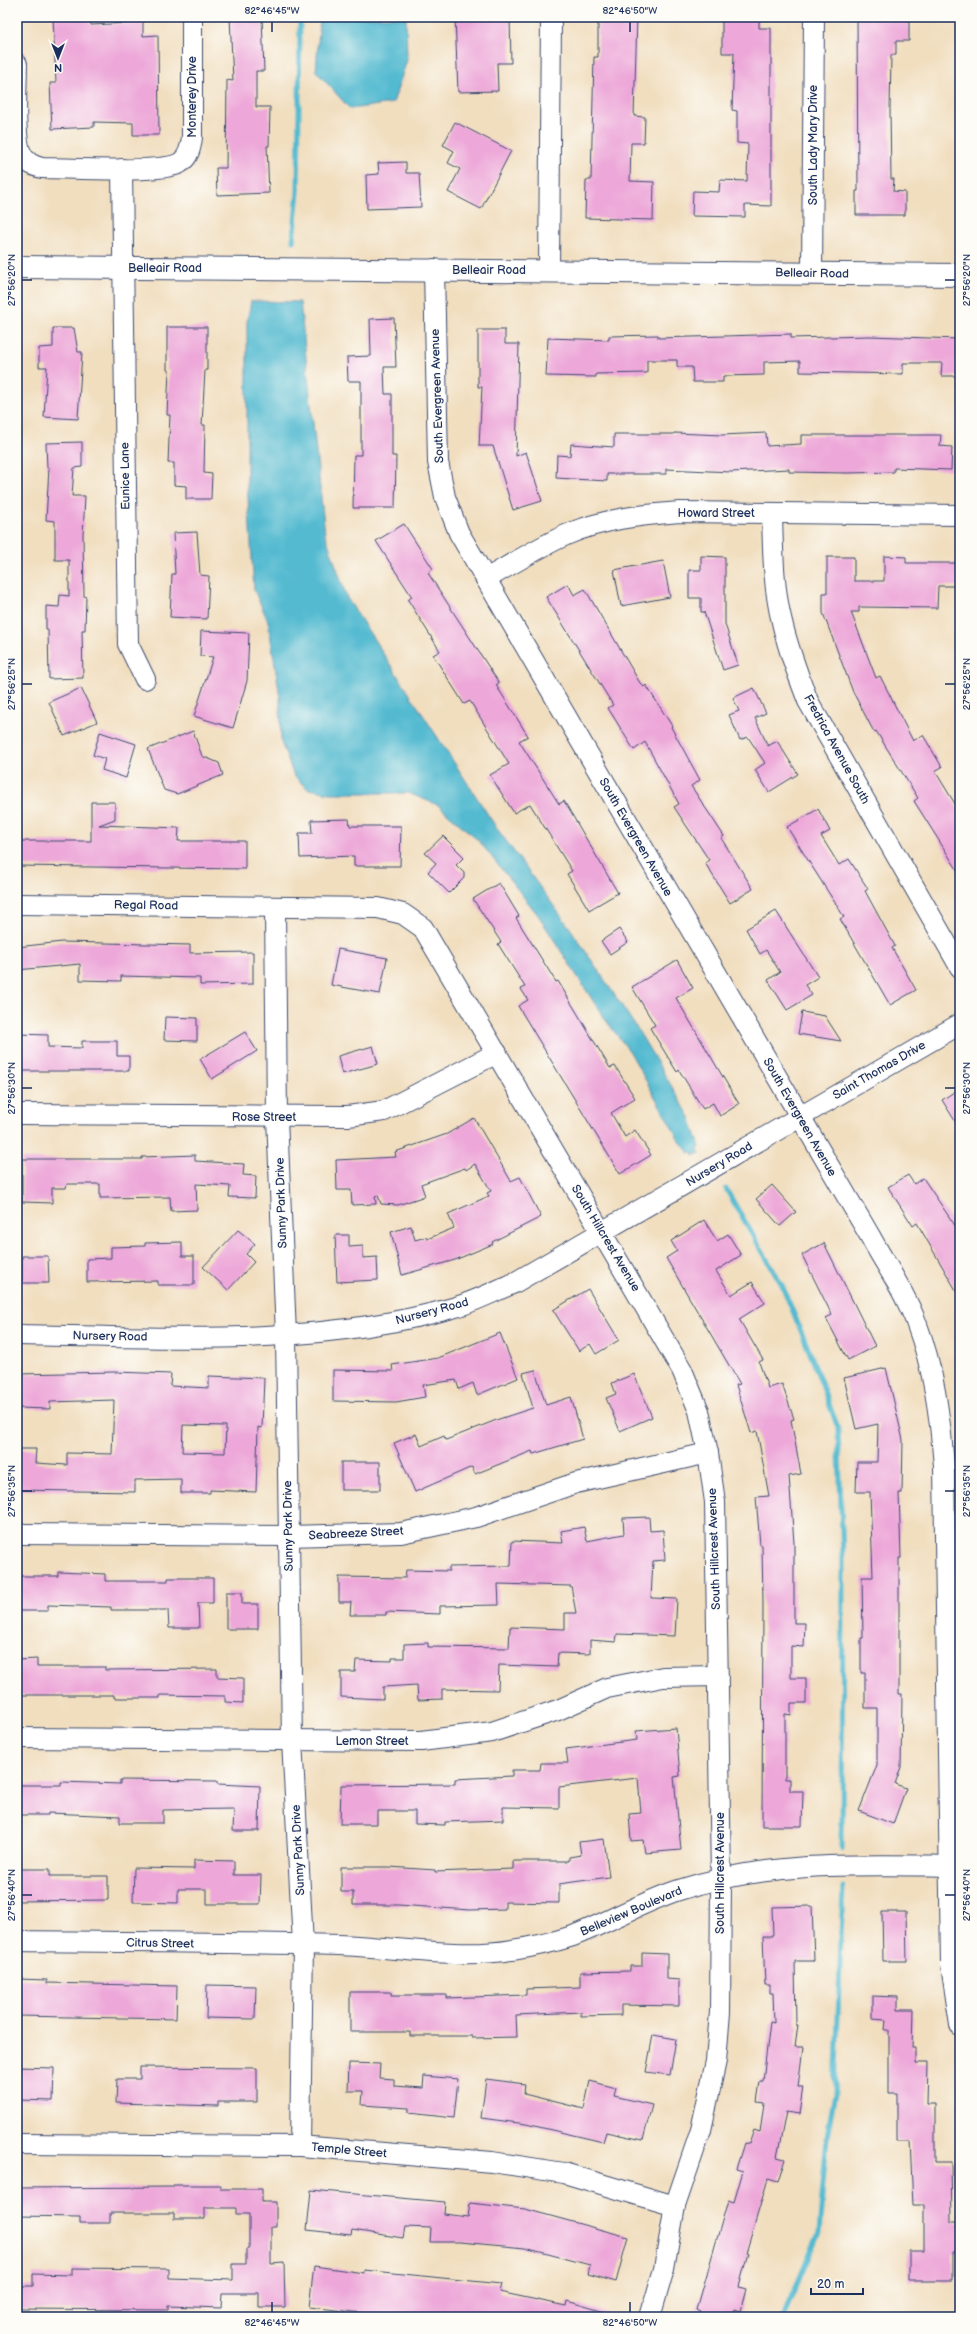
<svg xmlns="http://www.w3.org/2000/svg" width="977" height="2334" font-family="'Balsamiq Sans',sans-serif">
<rect width="100%" height="100%" fill="#fdfcf7"/>
<filter id="ink" filterUnits="userSpaceOnUse"><feTurbulence type="fractalNoise" baseFrequency=".025" numOctaves="2"/><feDisplacementMap in="SourceGraphic" scale="8" xChannelSelector="R" yChannelSelector="G"/><feConvolveMatrix kernelMatrix="1 2 1 2 8 2 1 2 1" color-interpolation-filters="sRGB"/></filter>
<filter id="wash" filterUnits="userSpaceOnUse"><feTurbulence type="fractalNoise" baseFrequency=".012" numOctaves="4" result="noise"/><feDisplacementMap in="SourceGraphic" scale="16" xChannelSelector="R" yChannelSelector="G"/><feGaussianBlur stdDeviation="0.9" result="paint"/><feColorMatrix in="noise" values="0 0 0 0 0 0 0 0 0 0 0 0 0 0 0 0 0 1.4 0 .05"/><feComposite in="paint" operator="in"/></filter>
<g filter="url(#wash)">
<rect width="100%" height="100%" fill="#f1debf"/>
<g fill="#52bad0" stroke="#367497">
<polygon points="320,17 406,17 407,60 393,103 350,109 316,71"/>
<polygon points="251,301 300,302 325,534 347,598 498,830 570,928 636,1027 690,1117 700,1147 697,1149 700,1153 694,1156 692,1151 689,1153 679,1140 630,1052 604,1018 538,915 479,841 438,805 408,793 330,793 308,789 294,776 281,742 280,697 268,621 254,590 247,483 247,322"/>
</g>
<g fill="none" stroke-linecap="round" stroke-linejoin="round">
<g stroke="#52bad0" stroke-width="5">
<polyline points="293,241 298,192 300,17"/>
<polyline points="726,1189 782,1285 812,1358 838,1428 843,1558 842,1849"/>
<polyline points="783,2317 819,2233 827,2137 835,2094 843,1887"/>
</g>
</g>
<g id="blocks">
<g fill="#eda8d9" fill-rule="evenodd">
<polygon points="53,17 90,17 91,25 129,23 128,17 143,17 143,36 158,35 159,135 133,135 133,123 94,122 94,127 52,129 50,83 56,83"/>
<polygon points="230,17 262,17 264,71 256,71 256,107 270,107 269,146 267,146 269,193 217,195 216,168 226,168 227,80 233,81"/>
<polygon points="455,17 510,17 511,63 497,63 498,91 458,92"/>
<polygon points="598,17 637,17 634,116 645,117 644,143 631,143 630,181 654,182 653,220 585,218 586,180 591,180 594,57 598,57"/>
<polygon points="722,17 759,17 759,28 771,28 771,206 745,205 745,217 692,216 693,191 719,192 720,180 747,181 748,144 737,143 737,111 732,110 734,53 722,53"/>
<polygon points="857,17 909,17 909,41 896,41 896,55 891,55 890,109 891,179 894,179 893,191 905,192 905,215 856,215 856,191 858,191"/>
<polygon points="455,122 511,151 481,209 448,192 460,169 448,163 454,151 443,145"/>
<polygon points="406,162 406,173 419,173 421,207 367,209 366,175 379,174 378,163"/>
<polygon points="394,318 396,367 384,367 385,394 392,394 392,456 396,456 395,508 353,508 354,455 361,455 361,381 348,381 347,357 371,356 370,319"/>
<polygon points="167,327 207,327 207,370 205,370 202,425 205,425 204,473 212,474 211,499 186,499 186,486 174,485 174,463 168,463 170,415 167,415 169,370 167,370"/>
<polygon points="53,328 74,328 78,352 82,352 78,419 44,417 47,367 39,367 39,348 53,347"/>
<polygon points="478,330 505,330 505,344 519,344 516,456 526,452 542,501 513,510 493,446 479,446 482,387 478,387"/>
<polygon points="791,334 791,338 869,336 960,339 960,376 941,376 942,363 903,363 903,374 800,372 800,361 764,362 764,375 723,376 723,382 693,382 692,367 677,367 677,360 647,360 647,373 596,374 596,377 546,376 548,338 609,340 609,336 658,335 658,338"/>
<polygon points="674,433 722,435 766,433 767,446 801,444 801,435 941,435 940,446 952,447 951,470 894,468 894,472 847,473 789,472 789,469 731,472 666,469 666,474 607,474 607,481 556,478 557,455 570,456 571,444 614,447 614,434 674,434"/>
<polygon points="82,442 82,467 74,468 72,496 85,496 83,535 84,596 86,597 85,630 82,630 83,678 49,679 48,629 46,629 46,606 59,607 60,595 69,596 69,560 55,560 55,521 46,520 49,468 47,468 46,443"/>
<polygon points="404,524 433,569 428,573 499,683 496,685 528,736 519,741 559,804 564,801 618,893 589,910 567,874 572,871 530,804 514,813 490,775 509,764 470,701 464,704 433,655 440,651 408,600 412,597 376,541"/>
<polygon points="197,532 200,575 209,576 207,619 170,617 172,574 175,574 173,533"/>
<polygon points="701,556 725,557 725,624 738,665 723,670 704,612 701,612 701,598 689,598 689,570 701,570"/>
<polygon points="884,556 906,557 906,563 960,563 960,586 938,586 937,608 859,607 859,612 851,612 876,678 880,676 913,741 923,735 942,767 935,771 960,812 960,874 914,801 918,798 876,731 874,732 853,692 823,613 823,593 827,593 827,557 854,557 854,581 884,581"/>
<polygon points="663,561 670,597 621,606 614,570"/>
<polygon points="568,584 574,595 585,589 640,683 644,687 646,685 672,726 671,727 700,780 691,786 724,836 721,838 753,889 730,903 705,863 709,860 674,807 679,804 645,742 634,750 608,708 613,705 546,597"/>
<polygon points="201,631 249,633 247,681 233,728 194,716 213,657 200,656"/>
<polygon points="81,688 97,722 64,736 49,702"/>
<polygon points="754,688 766,713 755,718 768,746 777,741 798,774 769,792 755,770 765,763 748,737 740,740 729,715 739,711 733,698"/>
<polygon points="193,731 202,756 219,763 223,775 177,794 164,790 148,749"/>
<polygon points="100,732 136,744 126,778 102,770 105,759 93,755"/>
<polygon points="91,802 115,802 115,819 99,825 179,828 178,841 245,841 245,869 17,866 17,841 91,841"/>
<polygon points="818,809 830,831 821,836 839,865 849,859 868,889 865,891 895,946 892,948 916,990 890,1005 840,919 844,917 787,827"/>
<polygon points="349,819 350,826 401,826 400,866 354,866 354,856 300,858 299,833 312,833 311,820"/>
<polygon points="443,836 464,857 456,865 464,873 464,878 449,893 428,872 436,863 425,853"/>
<polygon points="499,883 519,916 516,918 556,982 558,981 610,1068 615,1066 635,1098 611,1113 625,1137 635,1130 651,1155 620,1174 518,1006 528,1000 521,989 525,987 498,944 501,942 473,899"/>
<polygon points="776,911 818,977 805,985 812,995 787,1010 768,980 780,972 766,950 760,954 746,929"/>
<polygon points="619,929 628,942 610,954 601,941"/>
<polygon points="62,942 190,945 190,953 253,952 253,984 200,985 200,978 121,976 121,981 80,980 80,964 17,970 17,947"/>
<polygon points="338,949 387,958 380,994 331,985"/>
<polygon points="677,960 693,988 676,998 739,1104 720,1116 713,1103 703,1109 679,1070 677,1072 650,1028 655,1025 632,987"/>
<polygon points="802,1012 825,1016 841,1041 798,1034"/>
<polygon points="165,1017 197,1018 197,1041 164,1040"/>
<polygon points="245,1032 257,1051 212,1079 200,1059"/>
<polygon points="18,1034 48,1035 48,1047 82,1048 82,1041 117,1041 117,1056 129,1056 129,1071 17,1071"/>
<polygon points="373,1046 378,1064 342,1074 338,1056"/>
<polygon points="960,1088 960,1129 942,1100"/>
<polygon points="474,1118 511,1181 520,1177 541,1217 492,1242 493,1244 455,1260 402,1275 391,1232 411,1226 415,1240 426,1237 427,1239 454,1228 448,1214 489,1196 487,1193 491,1191 475,1164 466,1170 465,1168 421,1184 425,1196 398,1205 381,1204 378,1195 375,1196 376,1204 352,1205 351,1190 337,1190 336,1160 396,1157 395,1152 447,1134"/>
<polygon points="195,1155 195,1161 244,1164 243,1175 256,1176 255,1198 229,1197 230,1186 196,1184 197,1210 171,1211 170,1197 100,1198 100,1184 67,1184 66,1188 52,1188 52,1203 22,1202 22,1159 142,1159 142,1157"/>
<polygon points="908,1175 914,1184 923,1178 960,1233 960,1297 917,1223 913,1226 888,1187"/>
<polygon points="772,1185 796,1212 780,1226 756,1199"/>
<polygon points="704,1220 717,1241 728,1234 741,1255 716,1271 731,1295 752,1282 765,1303 739,1319 763,1360 759,1362 768,1388 782,1384 794,1419 791,1420 801,1474 789,1476 794,1543 794,1623 805,1623 804,1647 791,1646 791,1678 806,1678 806,1703 791,1703 791,1715 785,1714 785,1779 790,1779 790,1791 803,1791 802,1826 762,1826 763,1603 762,1545 760,1545 756,1497 769,1496 757,1431 751,1433 736,1385 740,1384 666,1258 677,1251 671,1241"/>
<polygon points="238,1230 255,1244 246,1254 254,1262 228,1290 203,1267"/>
<polygon points="335,1235 349,1235 349,1247 363,1246 363,1258 377,1257 378,1280 337,1282"/>
<polygon points="182,1242 182,1256 194,1256 194,1285 158,1285 158,1281 87,1282 87,1259 111,1258 111,1247 145,1246 145,1243"/>
<polygon points="824,1243 875,1346 848,1360 826,1318 832,1315 802,1255"/>
<polygon points="22,1256 48,1256 49,1283 22,1283"/>
<polygon points="588,1289 619,1340 596,1354 590,1344 579,1351 553,1310"/>
<polygon points="500,1333 518,1378 477,1395 473,1383 459,1389 456,1380 423,1385 425,1397 396,1402 333,1401 333,1370 393,1371 392,1365 438,1358"/>
<polygon points="886,1368 903,1440 902,1493 899,1493 901,1558 899,1558 899,1694 902,1694 901,1767 895,1784 906,1788 893,1824 859,1811 877,1765 877,1708 865,1708 865,1673 861,1673 861,1638 863,1638 862,1577 873,1577 870,1492 856,1492 857,1462 877,1462 878,1424 856,1429 844,1378"/>
<polygon points="535,1370 546,1405 571,1397 583,1439 533,1454 532,1451 475,1474 472,1467 415,1492 394,1443 416,1434 421,1446 444,1436 446,1440 499,1419 533,1408 523,1373"/>
<path d="M115 1372 171 1374 170 1386 209 1388V1376L264 1378 262 1428 258 1427 256 1492 210 1490V1493H181V1479L135 1480V1492L17 1490V1449H36L35 1463 67 1465V1453L112 1454 114 1400 50 1402V1409L17 1408V1374ZM183 1425 226 1426 225 1453 182 1452Z"/>
<polygon points="634,1374 652,1417 620,1431 606,1398 616,1394 612,1383"/>
<rect x="341" y="1462" width="39" height="28"/>
<polygon points="649,1517 650,1531 663,1530 665,1560 653,1561 651,1598 677,1599 675,1636 617,1634 616,1642 590,1640 590,1654 558,1653 557,1667 499,1665 498,1690 442,1689 442,1699 418,1700 417,1685 383,1687 383,1699 341,1697 341,1672 355,1672 356,1660 392,1661 392,1658 404,1658 404,1644 428,1643 428,1647 509,1648 510,1627 565,1629 565,1613 576,1613 571,1586 498,1584 499,1605 440,1606 440,1614 386,1612 386,1615 350,1615 351,1602 339,1602 339,1577 405,1578 406,1570 449,1571 449,1567 511,1566 512,1541 563,1543 561,1531 584,1527 587,1541 624,1534 623,1518"/>
<polygon points="58,1572 105,1574 105,1581 168,1581 168,1578 213,1578 213,1603 198,1603 199,1628 169,1628 168,1610 111,1610 111,1607 48,1605 48,1611 17,1611 17,1576 58,1576"/>
<polygon points="226,1592 242,1592 242,1604 258,1604 258,1629 226,1629"/>
<polygon points="37,1659 37,1667 105,1667 105,1670 217,1669 217,1677 243,1678 243,1703 225,1702 225,1696 160,1695 160,1698 114,1698 114,1695 17,1695 17,1660"/>
<polygon points="676,1728 680,1776 674,1777 681,1850 645,1853 643,1840 631,1841 629,1814 641,1813 638,1778 559,1787 559,1808 503,1807 503,1820 445,1822 445,1825 415,1824 415,1811 377,1811 377,1824 340,1824 341,1785 455,1784 455,1779 512,1776 512,1770 540,1770 541,1763 568,1763 566,1749 637,1740 636,1731"/>
<polygon points="120,1780 217,1781 217,1784 260,1786 259,1831 233,1831 234,1809 163,1810 163,1823 120,1823 120,1816 48,1813 48,1815 17,1815 17,1785 61,1785 61,1782 120,1784"/>
<polygon points="604,1839 609,1877 559,1884 559,1903 505,1902 505,1909 470,1910 398,1905 353,1905 353,1892 341,1892 341,1867 389,1867 435,1870 435,1872 513,1869 513,1861 569,1861 569,1857 581,1855 579,1842"/>
<polygon points="194,1860 234,1861 234,1875 261,1875 260,1904 207,1904 207,1889 178,1889 178,1903 133,1902 134,1868 194,1869"/>
<polygon points="17,1869 50,1869 50,1876 108,1876 108,1900 17,1901"/>
<polygon points="812,1906 814,1961 795,1961 796,2025 798,2025 795,2047 803,2047 798,2087 803,2087 799,2114 786,2112 777,2157 785,2159 778,2182 768,2179 746,2253 748,2253 739,2287 746,2289 740,2312 734,2310 732,2317 699,2317 701,2311 697,2309 728,2200 734,2202 743,2171 736,2169 744,2143 749,2144 754,2130 760,2132 764,2103 757,2102 760,2081 763,2081 770,2022 774,2023 773,1993 770,1993 770,1985 765,1985 763,1936 773,1936 772,1907"/>
<polygon points="882,1912 906,1912 907,1961 883,1961"/>
<polygon points="642,1953 667,1954 667,1979 679,1980 679,2006 621,2005 621,2015 581,2016 581,2012 516,2015 517,2037 472,2038 472,2036 410,2036 410,2032 350,2032 350,1992 391,1992 391,1995 447,1995 447,1998 526,1995 526,1989 580,1987 580,1972 630,1971 630,1966 642,1966"/>
<polygon points="17,1979 47,1980 47,1983 177,1986 176,2019 17,2016"/>
<polygon points="207,1985 256,1986 255,2019 206,2018"/>
<polygon points="872,1996 898,1997 898,2009 913,2009 912,2048 915,2048 915,2063 928,2063 927,2104 935,2104 935,2162 951,2162 952,2222 960,2222 960,2252 953,2252 953,2281 909,2281 909,2251 924,2251 924,2205 913,2205 910,2141 897,2141 897,2093 889,2093 889,2030 885,2030 886,2020 872,2019"/>
<polygon points="653,2035 676,2039 670,2075 646,2072"/>
<polygon points="349,2063 380,2064 379,2078 394,2079 394,2086 423,2088 424,2076 458,2079 454,2118 409,2113 409,2108 362,2105 363,2091 348,2091"/>
<polygon points="17,2067 54,2068 53,2101 17,2100"/>
<polygon points="140,2067 257,2068 257,2102 218,2102 218,2106 116,2103 117,2079 140,2079"/>
<polygon points="486,2079 525,2084 524,2094 584,2109 590,2081 616,2088 614,2096 652,2105 643,2140 606,2132 603,2142 526,2124 481,2118"/>
<polygon points="174,2185 220,2185 220,2189 262,2189 262,2202 276,2202 276,2227 271,2227 271,2264 284,2263 285,2307 259,2307 259,2293 222,2293 221,2308 168,2306 168,2310 17,2309 17,2286 33,2286 33,2274 72,2275 72,2268 169,2269 169,2278 233,2280 233,2264 246,2264 246,2249 249,2249 249,2214 236,2214 236,2208 205,2208 205,2219 174,2219 174,2213 110,2213 110,2223 80,2223 80,2217 17,2216 17,2188 174,2187"/>
<polygon points="311,2190 445,2202 444,2214 468,2217 470,2203 525,2209 628,2237 616,2282 588,2274 590,2265 525,2248 460,2242 430,2242 431,2228 405,2227 403,2238 352,2230 351,2235 307,2230"/>
<polygon points="314,2266 364,2273 364,2270 501,2284 499,2292 566,2306 567,2301 608,2313 607,2317 400,2317 309,2307"/>
</g>
</g>
</g>
<g filter="url(#ink)">
<use href="#blocks" fill-opacity="0" stroke="#3b496d" stroke-width="1"/>
<g fill="none" stroke-linecap="round" stroke-linejoin="round">
<g stroke="#3b496d" stroke-width="22">
<g id="minor">
<path d="M17 64C17 85 13 135 21 153 25 162 33 166 42 168 68 168 161 174 180 163 189 157 191 147 192 137V17"/>
<polyline points="122,169 128,644 145,679"/>
<path d="M434 269 438 462 445 497 459 533 870 1236C885 1264 905 1292 916 1322 934 1369 940 1416 944 1466L951 1965 960 2025"/>
<polyline points="549,270 551,17"/>
<polyline points="812,273 814,17"/>
<path d="M772 513C773 549 773 587 782 622 788 649 798 675 808 701L960 967"/>
<path d="M486 579C512 564 539 547 566 535 602 519 641 515 680 512L960 515"/>
<polyline points="17,904 378,908 403,914 423,928 682,1370 699,1411 708,1453 715,1502 721,1879 720,2012 716,2061 701,2130 675,2206 664,2269 650,2317"/>
<polyline points="275,907 277,1117 286,1335 292,1740 303,1944 300,2146"/>
<polyline points="17,1114 348,1116 384,1111 497,1053"/>
<path d="M17 1335C163 1337 313 1348 456 1307 476 1301 495 1291 514 1283L960 1024"/>
<polyline points="17,1534 288,1536 401,1533 476,1517 576,1483 708,1453"/>
<polyline points="17,1738 421,1741 492,1732 558,1710 607,1688 663,1677 718,1676"/>
<path d="M17 1941C124 1942 232 1942 339 1945 393 1947 460 1959 512 1950 532 1947 554 1942 573 1936 609 1922 642 1902 679 1890 771 1860 865 1865 960 1866"/>
<polyline points="17,2144 300,2146 492,2162 564,2173 675,2206"/>
</g>
</g>
<g stroke="#3b496d" stroke-width="24">
<polyline id="major" points="17,267 960,275"/>
</g>
<use href="#minor" stroke="#fff" stroke-width="20"/>
<use href="#major" stroke="#fff" stroke-width="22"/>
</g>
</g>
<path fill="none" stroke="#1b2f5e" stroke-width="1.5" d="M272 22V32M630 22V32M22 280H32M945 280H955M22 684H32M945 684H955M22 1088H32M945 1088H955M22 1491H32M945 1491H955M22 1895H32M945 1895H955M272 2302V2312M630 2302V2312"/>
<g text-anchor="middle" stroke-width="3" stroke-linejoin="round" paint-order="stroke">
<g font-size="12" fill="#1b2f5e" stroke="#fdfcf7">
<text transform="translate(192 97) rotate(-90)" y="4">Monterey Drive</text>
<text transform="translate(813 145) rotate(-90)" y="4">South Lady Mary Drive</text>
<text x="165" y="272">Belleair Road</text>
<text x="489" y="274">Belleair Road</text>
<text transform="translate(812 273) rotate(1)" y="4">Belleair Road</text>
<text transform="translate(437 396) rotate(-92)" y="4">South Evergreen Avenue</text>
<text transform="translate(125 476) rotate(-91)" y="4">Eunice Lane</text>
<text x="716" y="517">Howard Street</text>
<text transform="translate(837 749) rotate(61)" y="4">Fredrica Avenue South</text>
<text transform="translate(636 837) rotate(60)" y="4">South Evergreen Avenue</text>
<text transform="translate(146 905) rotate(1)" y="4">Regal Road</text>
<text transform="translate(879 1070) rotate(-30)" y="4">Saint Thomas Drive</text>
<text x="264" y="1121">Rose Street</text>
<text transform="translate(800 1117) rotate(60)" y="4">South Evergreen Avenue</text>
<text transform="translate(719 1164) rotate(-31)" y="4">Nursery Road</text>
<text transform="translate(281 1203) rotate(-92)" y="4">Sunny Park Drive</text>
<text transform="translate(606 1238) rotate(59)" y="4">South Hillcrest Avenue</text>
<text transform="translate(432 1311) rotate(-15)" y="4">Nursery Road</text>
<text transform="translate(110 1336) rotate(1)" y="4">Nursery Road</text>
<text transform="translate(288 1526) rotate(-91)" y="4">Sunny Park Drive</text>
<text transform="translate(356 1533) rotate(-3)" y="4">Seabreeze Street</text>
<text transform="translate(714 1549) rotate(-92)" y="4">South Hillcrest Avenue</text>
<text x="372" y="1745">Lemon Street</text>
<text transform="translate(298 1850) rotate(-93)" y="4">Sunny Park Drive</text>
<text transform="translate(720 1873) rotate(-90)" y="4">South Hillcrest Avenue</text>
<text transform="translate(631 1911) rotate(-23)" y="4">Belleview Boulevard</text>
<text transform="translate(160 1943) rotate(1)" y="4">Citrus Street</text>
<text transform="translate(349 2150) rotate(5)" y="4">Temple Street</text>
</g>
</g>
<rect width="977" height="2334" fill="none" stroke="#fdfcf7" stroke-width="44"/>
<g transform="translate(58 58) rotate(180)" stroke="#fdfcf7" stroke-width="3" paint-order="stroke">
<path d="M0-3L7 15L0 10L-7 15Z" fill="#1b2f5e"/>
<text y="-6" font-size="11" font-weight="bold" text-anchor="middle" fill="#1b2f5e">N</text>
</g>
<path d="M811 2288v6h52v-6" fill="none" stroke="#1b2f5e" stroke-width="2"/>
<text x="817" y="2288" font-size="12" fill="#1b2f5e" stroke="#fdfcf7" stroke-width="3" paint-order="stroke">20 m</text>
<rect x="22" y="22" width="933" height="2290" fill="none" stroke="#1b2f5e" stroke-width="1.5"/>
<g font-size="10" text-anchor="middle" fill="#1b2f5e">
<text x="272" y="14">82°46'45"W</text>
<text x="630" y="14">82°46'50"W</text>
<text transform="translate(966 280) rotate(-90)" y="4">27°56'20"N</text>
<text transform="translate(11 280) rotate(-90)" y="4">27°56'20"N</text>
<text transform="translate(11 684) rotate(-90)" y="4">27°56'25"N</text>
<text transform="translate(966 684) rotate(-90)" y="4">27°56'25"N</text>
<text transform="translate(11 1088) rotate(-90)" y="4">27°56'30"N</text>
<text transform="translate(966 1088) rotate(-90)" y="4">27°56'30"N</text>
<text transform="translate(11 1491) rotate(-90)" y="4">27°56'35"N</text>
<text transform="translate(966 1491) rotate(-90)" y="4">27°56'35"N</text>
<text transform="translate(11 1895) rotate(-90)" y="4">27°56'40"N</text>
<text transform="translate(966 1895) rotate(-90)" y="4">27°56'40"N</text>
<text x="272" y="2326">82°46'45"W</text>
<text x="630" y="2326">82°46'50"W</text>
</g>
</svg>
